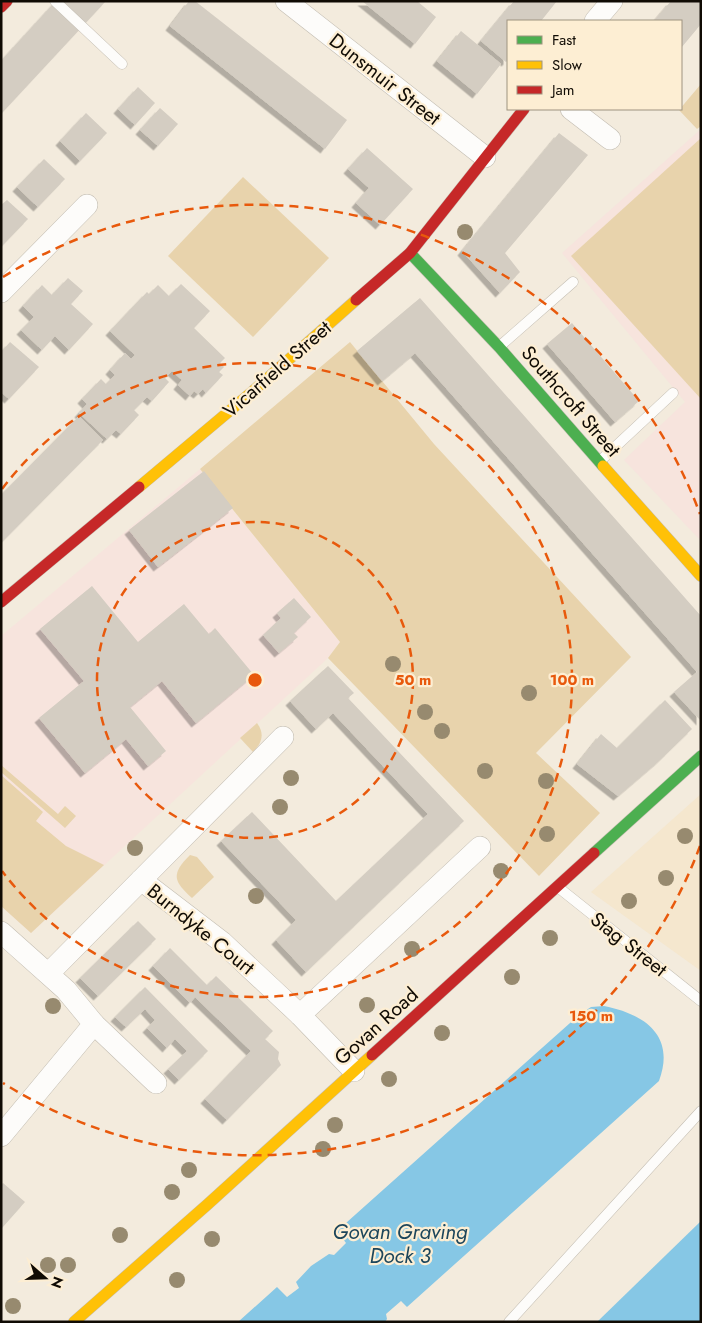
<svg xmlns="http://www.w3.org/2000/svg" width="702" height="1323" font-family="Jost,sans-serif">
<defs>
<filter id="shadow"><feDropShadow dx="-4.5" dy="4.5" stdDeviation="0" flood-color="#0004"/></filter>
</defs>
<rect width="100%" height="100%" fill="#f3ebdd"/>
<polygon fill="#f5e7ce" points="701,794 701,971 591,892"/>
<g fill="#f7e4dd">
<polygon points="701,129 701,541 624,460 685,402 562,253"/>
<polygon points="200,469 340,642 328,658 31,933 1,906 1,636"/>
</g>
<g fill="#e8d3ac">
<polygon points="701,84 701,126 697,129 679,110"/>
<polygon points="701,138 701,399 571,256"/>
<polygon points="243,177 329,258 253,337 168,256"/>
<polygon points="350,342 434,444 631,657 536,753 600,813 539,876 328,658 340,642 200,469"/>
<path d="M257 723C265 734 262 743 253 752L240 738Z"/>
<polygon points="1,765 58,814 65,806 76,816 65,828 1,772"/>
<polygon points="1,775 43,812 36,821 66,846 104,865 31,933 1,906"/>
<path d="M190 855 197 857 214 877 192 898C173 881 171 874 190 855Z"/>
</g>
<g fill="#86c7e5">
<path d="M604 1006C644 1014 676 1035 659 1081L407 1307 401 1301 386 1314 387 1319 385 1322H238L277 1287 287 1297 299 1288 296 1282 311 1266 329 1254 334 1255 346 1243 337 1231 579 1015 591 1007Z"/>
<polygon points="701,1221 701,1322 597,1322"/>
</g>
<g fill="#d4cdc2" filter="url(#shadow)">
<polygon points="56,1 106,1 1,114 1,61"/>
<polygon points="189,1 195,1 347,120 325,149 170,26"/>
<polygon points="362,1 417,1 436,17 415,44"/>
<polygon points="514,1 557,1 541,21 508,21 508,60 506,62 481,41"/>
<polygon points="671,1 701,1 701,24 681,48 681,21 654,21"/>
<polygon points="461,31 501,64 477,94 437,61"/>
<polygon points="138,87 155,103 135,125 118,109"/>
<polygon points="160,108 178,124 158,146 140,130"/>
<polygon points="86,113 107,133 80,161 60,141"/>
<polygon points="559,133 588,155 505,253 520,272 500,293 462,251"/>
<polygon points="367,148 413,189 380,225 356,203 369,188 348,169"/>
<polygon points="44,159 65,179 38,207 17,187"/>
<polygon points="7,200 28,219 1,247 1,205"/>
<polygon points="68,278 83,291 71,304 93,324 69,350 55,336 42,350 21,330 34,317 23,306 42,285 52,295"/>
<polygon points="181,284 210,311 194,328 225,358 220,363 224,367 219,372 223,375 206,393 203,389 198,394 194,391 190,396 178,385 182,380 172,371 165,378 169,382 152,401 147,397 134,410 139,415 121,434 116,430 107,439 79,413 87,404 82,399 101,379 106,384 115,375 110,370 125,353 131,359 135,355 110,331 147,292 149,294 158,285 169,296"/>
<polygon points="420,298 701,616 701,721 674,692 697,672 415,353 382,381 357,351"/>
<polygon points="572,323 639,401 615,422 547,344"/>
<polygon points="10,342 39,367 9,399 1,392 1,352"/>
<polygon points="79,416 103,440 1,543 1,495"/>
<polygon points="204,471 233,508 158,567 129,530"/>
<polygon points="92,586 138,642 184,604 209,634 215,628 254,675 196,723 162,681 130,707 166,751 148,766 126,739 85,773 39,718 84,681 40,629"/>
<polygon points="294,598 311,617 294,633 298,637 279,653 263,635 281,618 277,613"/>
<polygon points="328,666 354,693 348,698 464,821 306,972 276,940 296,920 221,841 252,812 336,901 428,814 333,713 316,729 290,701"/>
<polygon points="665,700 692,729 660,760 618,796 577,764 601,734 617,748"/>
<polygon points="138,921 156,939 98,996 80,978"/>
<polygon points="170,948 207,985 216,976 273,1031 265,1039 279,1052 278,1059 281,1065 227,1120 205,1099 251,1051 195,997 190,1003 153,966"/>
<polygon points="145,987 208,1051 179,1080 168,1069 187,1051 175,1039 167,1048 147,1028 155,1020 145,1009 126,1027 115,1017"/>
<polygon points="3,1183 25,1202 1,1229 1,1185"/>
</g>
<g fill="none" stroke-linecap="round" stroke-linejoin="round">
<g stroke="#c3bdb2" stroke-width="11">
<g id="lane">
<polyline points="55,1 122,64"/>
<polyline points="500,346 573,282"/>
<polyline points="600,461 673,393"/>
<polyline points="559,888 701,1001"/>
<polyline points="509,1322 701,1111"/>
</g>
</g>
<g stroke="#c3bdb2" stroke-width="22">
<g id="street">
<polyline points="286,1 485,157"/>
<polyline points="595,21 612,1"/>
<polyline points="571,109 610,139"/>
<polyline points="1,292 87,205"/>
<polyline points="141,880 283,737"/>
<polyline points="1,932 66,990 94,1024 1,1136"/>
<polyline points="49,973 141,880 222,942 300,1015 354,1071"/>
<polyline points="300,1015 480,847"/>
<polyline points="94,1024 156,1083"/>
</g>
</g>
<g stroke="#c3bdb2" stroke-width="12">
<g id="fast">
<polyline points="410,253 499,347 603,466"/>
<polyline points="594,853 701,756"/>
</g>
</g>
<g stroke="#c3bdb2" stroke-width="12">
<g id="slow">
<polyline points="603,466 701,576"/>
<polyline points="139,487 252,392 356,300"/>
<polyline points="74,1322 208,1204 372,1055"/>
</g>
</g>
<g stroke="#c3bdb2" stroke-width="12">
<g id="jam">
<polyline points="1,7 7,1"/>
<polyline points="356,300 410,253 524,109"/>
<polyline points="1,602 139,487"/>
<polyline points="372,1055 594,853"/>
</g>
</g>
<use href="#lane" stroke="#fdfcfa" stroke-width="10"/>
<use href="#street" stroke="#fdfcfa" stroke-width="21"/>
<use href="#fast" stroke="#4caf50" stroke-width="11"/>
<use href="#slow" stroke="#ffc107" stroke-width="11"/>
<use href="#jam" stroke="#c62828" stroke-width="11"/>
</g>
<g fill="#978a6f">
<circle cx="465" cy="232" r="8"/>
<circle cx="393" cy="664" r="8"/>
<circle cx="529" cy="693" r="8"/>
<circle cx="425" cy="712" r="8"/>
<circle cx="442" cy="731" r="8"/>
<circle cx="485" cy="771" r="8"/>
<circle cx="291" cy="778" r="8"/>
<circle cx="546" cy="781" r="8"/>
<circle cx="280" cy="807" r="8"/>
<circle cx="547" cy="834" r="8"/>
<circle cx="685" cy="836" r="8"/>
<circle cx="135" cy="848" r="8"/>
<circle cx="501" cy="871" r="8"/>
<circle cx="666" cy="878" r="8"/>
<circle cx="256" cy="896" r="8"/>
<circle cx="629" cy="901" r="8"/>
<circle cx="550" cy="938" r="8"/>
<circle cx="412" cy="949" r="8"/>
<circle cx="512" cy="977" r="8"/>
<circle cx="367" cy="1005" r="8"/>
<circle cx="53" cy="1006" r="8"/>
<circle cx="442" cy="1033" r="8"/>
<circle cx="389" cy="1079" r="8"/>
<circle cx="335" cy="1125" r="8"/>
<circle cx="323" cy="1149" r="8"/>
<circle cx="189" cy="1170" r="8"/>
<circle cx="172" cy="1192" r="8"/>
<circle cx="120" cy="1235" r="8"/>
<circle cx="212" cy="1239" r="8"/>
<circle cx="48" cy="1265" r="8"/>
<circle cx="68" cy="1265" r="8"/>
<circle cx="177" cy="1280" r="8"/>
<circle cx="13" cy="1306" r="8"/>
</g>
<g fill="none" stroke="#e8590c" stroke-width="2.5" stroke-dasharray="9 6">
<circle cx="255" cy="680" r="158"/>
<path d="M2 489A317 317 0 1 1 2 871"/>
<path d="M700 846A475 475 0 0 1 3 1083M3 277A475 475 0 0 1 700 514"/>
</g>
<g text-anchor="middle" stroke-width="4.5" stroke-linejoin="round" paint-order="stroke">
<g font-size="20" fill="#100b04" stroke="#fdeed3">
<text transform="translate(385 79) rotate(38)" y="7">Dunsmuir Street</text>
<text transform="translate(277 369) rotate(-41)" y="7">Vicarfield Street</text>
<text transform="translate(571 401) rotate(49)" y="7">Southcroft Street</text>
<text transform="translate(201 929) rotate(39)" y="7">Burndyke Court</text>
<text transform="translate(629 944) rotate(38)" y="7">Stag Street</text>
<text transform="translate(376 1026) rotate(-42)" y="7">Govan Road</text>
</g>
<g font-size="21" font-style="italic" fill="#1d465b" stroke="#fdeed3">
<text x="400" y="1239">Govan Graving<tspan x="400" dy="24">Dock 3</tspan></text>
</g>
</g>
<circle cx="255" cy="680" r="8" fill="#e8590c" stroke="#fdeed3" stroke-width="2.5"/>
<g font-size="15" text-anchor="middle" font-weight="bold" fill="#e8590c" stroke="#fdeed3" stroke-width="4.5" stroke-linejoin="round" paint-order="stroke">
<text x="413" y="685">50 m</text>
<text x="572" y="685">100 m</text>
<text x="591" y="1021">150 m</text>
</g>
<rect width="702" height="1323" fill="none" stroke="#100b04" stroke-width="5"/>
<rect x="507" y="20" width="175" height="90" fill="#fdeed3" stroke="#9e9380"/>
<rect x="517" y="36" width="25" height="8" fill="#4caf50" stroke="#9e9380"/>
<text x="552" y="45" font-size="15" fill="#100b04">Fast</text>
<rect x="517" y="61" width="25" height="8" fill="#ffc107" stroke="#9e9380"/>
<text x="552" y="70" font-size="15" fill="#100b04">Slow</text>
<rect x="517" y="86" width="25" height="8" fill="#c62828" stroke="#9e9380"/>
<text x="552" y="95" font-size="15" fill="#100b04">Jam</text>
<g transform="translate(45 1278) rotate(110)" stroke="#fdeed3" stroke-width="4" paint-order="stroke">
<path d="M0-4L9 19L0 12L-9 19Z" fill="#100b04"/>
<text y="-8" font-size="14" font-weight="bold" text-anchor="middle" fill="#100b04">N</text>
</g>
</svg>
